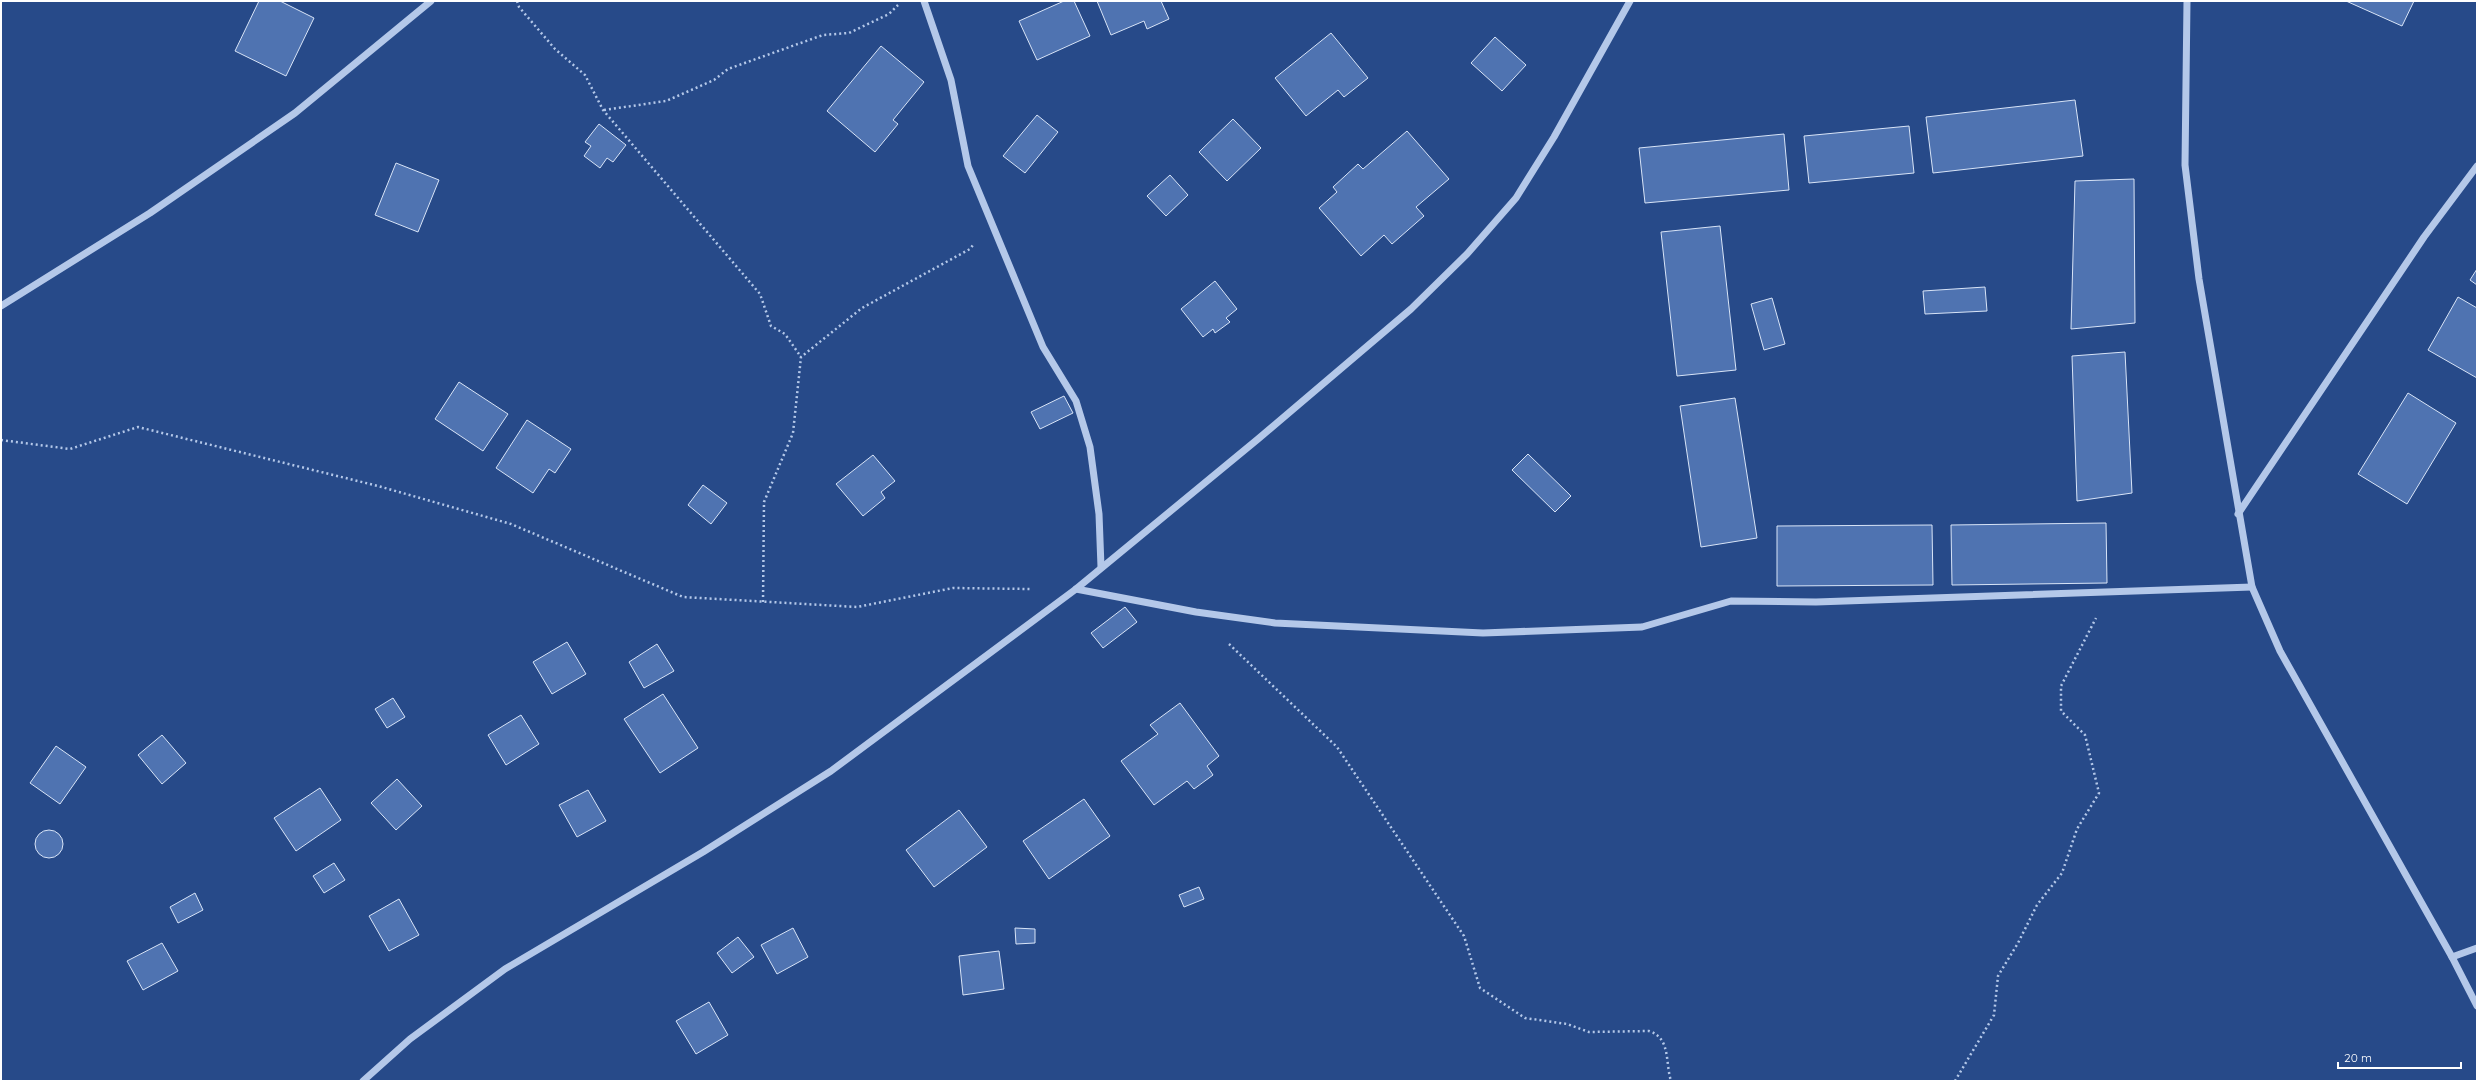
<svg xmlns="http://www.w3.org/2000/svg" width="2478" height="1082" font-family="Quicksand,sans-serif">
<rect width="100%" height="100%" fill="#274a89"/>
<g fill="#4f73b1" stroke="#d8e4f7">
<polygon points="259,1 280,1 314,18 286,76 235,51"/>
<polygon points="1064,1 1074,1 1090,36 1037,60 1019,21"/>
<polygon points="1097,1 1161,1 1169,19 1147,29 1144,21 1111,35"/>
<polygon points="2346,1 2414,1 2402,26"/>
<polygon points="1331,33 1368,78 1344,97 1338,90 1306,116 1275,78"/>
<polygon points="1495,37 1526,65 1502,91 1471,63"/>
<polygon points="881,46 924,82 893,120 898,124 875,152 827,111"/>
<polygon points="2075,100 2083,156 1933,173 1926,117"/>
<polygon points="1037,115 1058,132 1025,173 1003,156"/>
<polygon points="1233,119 1261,148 1227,181 1199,152"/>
<polygon points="599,124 626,145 613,162 607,158 600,168 584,156 591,146 585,142"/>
<polygon points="1909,126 1914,173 1809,183 1804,136"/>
<polygon points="1407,131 1449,179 1416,207 1424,216 1392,244 1384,235 1361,256 1319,208 1337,192 1333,187 1358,164 1363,169"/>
<polygon points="1784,134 1789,190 1645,203 1639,148"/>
<polygon points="396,163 439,180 418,232 375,215"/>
<polygon points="1170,175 1188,195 1166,216 1147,196"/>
<polygon points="2134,179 2135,323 2071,329 2075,181"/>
<polygon points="1720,226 1736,370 1677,376 1661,232"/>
<polygon points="2477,269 2477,285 2470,280"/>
<polygon points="1215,281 1237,309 1226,318 1230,322 1215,333 1213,329 1203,337 1181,309"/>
<polygon points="1985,287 1987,311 1925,314 1923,291"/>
<polygon points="2458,297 2477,308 2477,378 2428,350"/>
<polygon points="1772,298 1785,344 1764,350 1751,304"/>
<polygon points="2125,352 2132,493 2077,501 2072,356"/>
<polygon points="459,382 508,414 483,451 435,419"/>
<polygon points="2408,393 2456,423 2407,504 2358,474"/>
<polygon points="1064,396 1073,413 1040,429 1031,412"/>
<polygon points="1735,398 1757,538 1701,547 1680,406"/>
<polygon points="527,420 571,449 555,473 549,469 533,493 496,468"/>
<polygon points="1528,454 1571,496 1555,512 1512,470"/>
<polygon points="873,455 895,481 881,492 885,498 863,516 836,484"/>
<polygon points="703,485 727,503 711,524 688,505"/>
<polygon points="2106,523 2107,583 1952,585 1951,525"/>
<polygon points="1932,525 1933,585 1777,586 1777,526"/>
<polygon points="1125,607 1137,622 1103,648 1091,633"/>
<polygon points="567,642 586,674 552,694 533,662"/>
<polygon points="657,644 674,671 644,688 629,662"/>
<polygon points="663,694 698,748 660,773 624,719"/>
<polygon points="393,698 405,717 387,728 375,709"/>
<polygon points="1180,703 1219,756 1207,766 1213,775 1194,789 1187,781 1154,805 1121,761 1158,734 1150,725"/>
<polygon points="521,715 539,744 506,765 488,735"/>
<polygon points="162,735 186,763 162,784 138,755"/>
<polygon points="56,746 86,767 60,804 30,783"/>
<polygon points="397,779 422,806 396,830 371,803"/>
<polygon points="320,788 341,820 296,851 274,818"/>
<polygon points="588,790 606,821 577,837 559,805"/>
<polygon points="1084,799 1110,836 1049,879 1023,841"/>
<polygon points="959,810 987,847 934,887 906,850"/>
<circle cx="49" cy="844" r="14"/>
<polygon points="334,863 345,880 324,893 313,876"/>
<polygon points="1199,887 1204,899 1184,907 1179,895"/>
<polygon points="195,893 203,910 178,923 170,907"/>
<polygon points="399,899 419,935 389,951 369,916"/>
<polygon points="793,928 808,957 777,974 761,945"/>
<polygon points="1015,928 1035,929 1035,943 1016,944"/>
<polygon points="738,937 754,957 732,973 717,953"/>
<polygon points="162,943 178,971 143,990 127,961"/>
<polygon points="999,951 1004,989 963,995 959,956"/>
<polygon points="709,1002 728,1035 696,1054 676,1021"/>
</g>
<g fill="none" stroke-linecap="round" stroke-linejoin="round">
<g stroke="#b4c8e9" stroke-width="2.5" stroke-dasharray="2 3" stroke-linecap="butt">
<polyline points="517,1 519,7 555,49 585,75 603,110 760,294 771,326 785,334 801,357"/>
<polyline points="604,110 666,101 714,80 728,69 823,35 849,33 889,14 898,5"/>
<polyline points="1,440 70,449 138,427 378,486 511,524 683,597 857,607 953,588 1031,589"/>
<polyline points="763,602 764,502 793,433 801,357 862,308 970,249 973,245"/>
<path d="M1229 644 1337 747 1464 936 1480 988 1525 1018 1567 1024 1589 1032 1649 1031C1671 1038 1665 1062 1671 1081"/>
<polyline points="1955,1081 1994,1015 1998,976 2018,943 2037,905 2062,873 2077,829 2099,793 2085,735 2061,711 2061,686 2096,618"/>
</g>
<g stroke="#b4c8e9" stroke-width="7">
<polyline points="924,1 951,80 968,166 1043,347 1076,401 1090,447 1099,514 1101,567"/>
<polyline points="2187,1 2185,165 2199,279 2252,587 2280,651 2452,957 2477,1006"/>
<polyline points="1,306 150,213 295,113 431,1"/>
<polyline points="2238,514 2424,237 2477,166"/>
<polyline points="1076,589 1196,612 1275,623 1483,633 1642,627 1731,601 1816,602 2252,587"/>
<polyline points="2452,957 2477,948"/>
<polyline points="363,1081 410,1039 505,969 703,852 831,771 1076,589 1258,439 1411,309 1467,254 1516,198 1554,137 1630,1"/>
</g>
</g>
<rect width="2478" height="1082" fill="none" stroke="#ffffff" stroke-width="4"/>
<path d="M2338 1062v6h123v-6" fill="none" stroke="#ffffff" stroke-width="2"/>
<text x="2344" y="1062" font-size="12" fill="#ffffff" stroke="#274a89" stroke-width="3" paint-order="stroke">20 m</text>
</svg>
